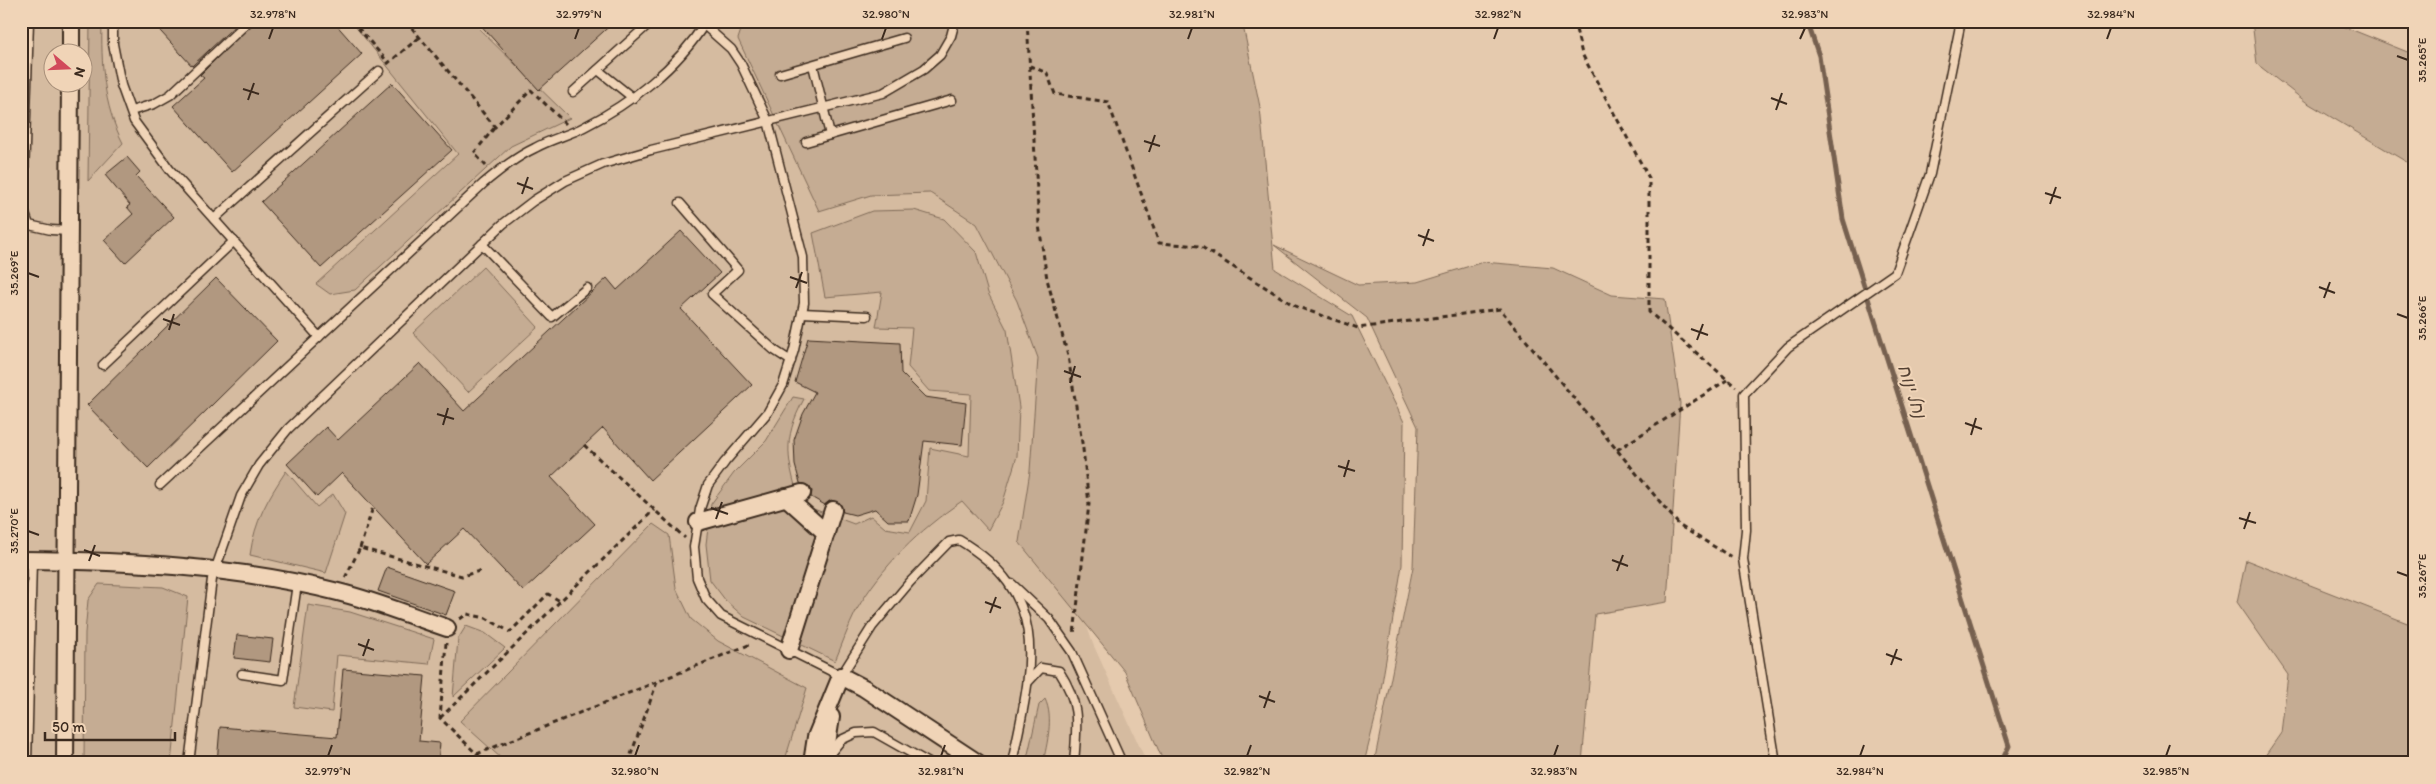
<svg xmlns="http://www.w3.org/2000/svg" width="2436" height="784" font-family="Itim,'Playpen Sans Hebrew',sans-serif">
<rect width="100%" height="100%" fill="#e5caae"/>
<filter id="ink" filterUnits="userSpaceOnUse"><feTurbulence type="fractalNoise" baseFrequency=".02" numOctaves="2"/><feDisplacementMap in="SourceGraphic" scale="10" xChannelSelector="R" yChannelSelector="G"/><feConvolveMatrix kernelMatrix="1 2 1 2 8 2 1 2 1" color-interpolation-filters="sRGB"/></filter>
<g filter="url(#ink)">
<path fill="#d5bba0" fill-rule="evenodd" d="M21 21H1015L1071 578 1093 644 1147 763H21ZM52 52H82V82H52Z"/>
<g fill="#c5ac93" stroke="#806b58">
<path d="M90 21H102C101 63 103 105 123 143L88 181Z"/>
<polygon points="351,21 471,21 570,118 511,146 355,290 330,294 316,284 458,154"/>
<polygon points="744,21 1242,21 1260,107 1275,269 1352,316 1404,422 1402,565 1378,707 1364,763 1164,763 1125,672 1019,542 1030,471 1038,358 1017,301 977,224 930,193 871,195 819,211 738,39"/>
<polygon points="2252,21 2330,21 2415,55 2415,167 2306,102 2257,64"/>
<path d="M914 210 944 219 976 252 988 293 1007 330 1019 407 1017 456 1003 502 988 530 962 501C919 530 882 566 856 611 848 627 842 645 835 661L744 617 726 601 710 580 706 544 711 504 734 473 766 441 793 397 804 399C781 442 788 460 800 504L854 524 871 516 885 528 910 532 926 501 930 448 969 456 971 394 929 391 908 367 912 328 876 327 882 292 825 297 813 233 872 211Z"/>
<polygon points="1274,245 1358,285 1417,282 1483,262 1553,268 1612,295 1665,299 1680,403 1667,602 1595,614 1582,763 1374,763 1413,567 1418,427 1367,318"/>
<polygon points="483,267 538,327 468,392 413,333"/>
<path d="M286 471 317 507 333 494 345 514 326 573 250 555C255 520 267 500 286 471Z"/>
<polygon points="653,524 669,535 676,588 691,619 718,641 807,688 784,763 502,763 502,759 460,721"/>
<polygon points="2246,560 2415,626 2415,763 2260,763 2281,733 2288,675 2237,602"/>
<polygon points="99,584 163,587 188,597 171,763 84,763 85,633 88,600"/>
<polygon points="308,605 350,612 434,639 429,664 337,655 332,712 294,707"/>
<polygon points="466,626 485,633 505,648 453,697 458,639"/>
<path d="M1045 699C1054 718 1047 743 1043 763H1026L1039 705Z"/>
</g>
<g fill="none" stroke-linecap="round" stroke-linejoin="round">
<polyline stroke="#766150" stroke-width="5" points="1807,21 1819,56 1843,219 2009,746 2001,763"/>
</g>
<g fill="#b19880" stroke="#3b2a1e">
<polygon points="151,21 240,21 192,66"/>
<polygon points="254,21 333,21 362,54 232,172 173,106 204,78 200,75"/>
<polygon points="477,21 615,21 539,90"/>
<polygon points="392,83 452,150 321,268 261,202"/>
<polygon points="127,157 140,172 136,176 174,217 125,263 104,240 133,214 127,207 130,205 105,175"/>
<polygon points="681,231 720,273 681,309 752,385 650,480 603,428 551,477 595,524 523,591 464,529 426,564 342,473 317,497 287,464 326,427 338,440 420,363 464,411 607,278 617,290"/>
<polygon points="216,278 277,341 148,468 87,405"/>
<polygon points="808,338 900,343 901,373 925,397 966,403 962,445 924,441 917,495 909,521 888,521 875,509 855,515 843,512 840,503 831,500 825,505 811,497 812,491 809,486 800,483 795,465 794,440 803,414 815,392 795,382"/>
<polygon points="387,567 455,591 446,615 378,591"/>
<polygon points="237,635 273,639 270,662 234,658"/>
<polygon points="343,669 425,676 419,741 440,743 438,763 217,763 220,727 337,737"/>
</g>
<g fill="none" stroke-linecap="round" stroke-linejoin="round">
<g stroke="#3b2a1e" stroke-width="11">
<g id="lane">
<polyline points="29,21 23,208 29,225 51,230 69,231"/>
<polyline points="113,21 113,44 121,85 134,121 170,170 319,337"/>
<path d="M704 25 731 49 741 64 768 121 803 257 804 303 794 350 783 385 768 412 725 462 708 485 700 509 694 547 697 578 706 599 721 616 841 676 872 627 910 582 949 542 959 540C1055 597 1031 671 1012 763"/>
<polyline points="813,65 830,135"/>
<polyline points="598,70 633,98"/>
<polyline points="780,74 904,38"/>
<polyline points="573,92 652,21"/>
<polyline points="131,111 154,104 170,95 249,21"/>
<polyline points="806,142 952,100"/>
<polyline points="680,203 738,270 712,294 774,350 791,361"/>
<polyline points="214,219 379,71"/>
<polyline points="482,244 552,317 587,288"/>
<polyline points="802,313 867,316"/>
<polyline points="103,365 234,241"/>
<path d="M160 485 484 183C500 170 516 157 535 148 551 139 569 135 584 127 631 103 677 68 705 23"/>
<polyline points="1012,584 1049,619 1072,652 1122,763"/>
<polyline points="242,674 283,680 297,584"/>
<path d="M1028 682 1041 668 1059 671C1081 705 1077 724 1074 763"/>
<polyline points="828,756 841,740 856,733 874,732 929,763"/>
<polyline points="27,763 32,560"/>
<polyline points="189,763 212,579 241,496 259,465 288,429 503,224 533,201 565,181 603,164 651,150 883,93 924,69 940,55 951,36 955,21"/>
<polyline points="1776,763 1743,559 1746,530 1744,394 1788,347 1895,273 1930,174 1961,21"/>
</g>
</g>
<g stroke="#3b2a1e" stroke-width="20">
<g id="street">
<polyline points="71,52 71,21"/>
<polyline points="786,497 826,533"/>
<polyline points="698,522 802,493"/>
<path d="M21 560C127 561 235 566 338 592 375 601 411 616 447 628"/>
<polyline points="789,650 833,510"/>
<polyline points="841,676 864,688 978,763"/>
<polyline points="65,763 70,82"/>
<polyline points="812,763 816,737 841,676"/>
<polyline points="824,763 831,717"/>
</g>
</g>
<g stroke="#3b2a1e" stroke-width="3" stroke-dasharray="5 4" stroke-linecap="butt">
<polyline points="352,21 386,60"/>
<polyline points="406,21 495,127 531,90 566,124"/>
<polyline points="1027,21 1039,225 1047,279 1068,356 1083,449 1089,504 1074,634"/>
<polyline points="1574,21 1582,54 1649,178 1649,312 1736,387"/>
<polyline points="387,64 420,37"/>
<polyline points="1030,66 1047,73 1055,94 1108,102 1159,243 1200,246 1295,306 1358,328 1500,309 1680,526 1733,558"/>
<polyline points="486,166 474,153 495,127"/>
<polyline points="584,445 685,538"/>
<polyline points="1617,450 1727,380"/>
<polyline points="360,548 373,507"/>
<polyline points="345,578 360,548 462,576 483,570"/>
<polyline points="460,619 467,614 486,618 510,632 548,594 560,601"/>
<polyline points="446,643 440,718 486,763"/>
<polyline points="440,718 654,510"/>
<polyline points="475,763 477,754 751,644"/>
<polyline points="628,763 657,682"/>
</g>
<use href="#lane" stroke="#f0d4b7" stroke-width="8"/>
<use href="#street" stroke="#f0d4b7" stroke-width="16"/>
</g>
</g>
<path fill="none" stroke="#3b2a1e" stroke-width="2" d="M269 39 273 28M575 39 579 28M882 39 886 28M1188 39 1192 28M1494 39 1498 28M1800 39 1805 28M2107 39 2111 28M2397 56 2408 60M243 89 259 94M1771 98 1787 104M248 100 254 83M1776 110 1782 93M1144 141 1160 146M1149 152 1155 135M517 183 533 189M2045 193 2061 198M522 194 528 177M2050 204 2056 187M1418 235 1434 241M1423 246 1429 229M28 273 39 277M790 277 807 283M2319 287 2335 293M796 288 802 272M2324 298 2330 282M2397 314 2408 318M163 319 180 325M1691 329 1708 335M169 330 174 314M1697 340 1703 324M1064 371 1081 377M1070 383 1075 366M437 414 454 419M1965 423 1982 429M443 425 448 408M1971 435 1976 418M1338 466 1355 471M1344 477 1349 460M711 508 728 514M2239 518 2256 523M716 519 722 502M2244 529 2250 512M28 531 39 535M84 550 100 556M1612 560 1628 566M89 561 95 545M1617 571 1623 555M2397 572 2408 576M985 602 1001 608M990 613 996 597M358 644 374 650M1886 654 1902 660M363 656 369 639M1891 665 1897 649M1259 696 1275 702M1264 708 1270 691M328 756 332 745M635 756 639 745M941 756 945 745M1247 756 1251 745M1554 756 1558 745M1860 756 1864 745M2166 756 2170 745"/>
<g text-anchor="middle" stroke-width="4" stroke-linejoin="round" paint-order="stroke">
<g font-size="18" font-style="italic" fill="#544133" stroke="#f0d4b7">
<text transform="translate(1912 391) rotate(72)" y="6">נחל ינוח</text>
</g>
</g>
<rect width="2436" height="784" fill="none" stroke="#f0d4b7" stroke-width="55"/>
<g transform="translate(68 68) rotate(109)"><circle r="24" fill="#f0d4b7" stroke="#a8907a"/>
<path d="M0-4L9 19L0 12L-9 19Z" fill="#d1495b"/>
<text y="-8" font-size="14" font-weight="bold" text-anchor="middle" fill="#3b2a1e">N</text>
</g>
<path d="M45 732v8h130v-8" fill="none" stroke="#3b2a1e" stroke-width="2.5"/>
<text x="52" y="732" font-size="15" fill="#3b2a1e" stroke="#f0d4b7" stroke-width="4" paint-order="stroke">50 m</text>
<rect x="28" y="28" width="2380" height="728" fill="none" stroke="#3b2a1e" stroke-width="2"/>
<g font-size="12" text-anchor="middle" fill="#3b2a1e">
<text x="273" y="18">32.978°N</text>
<text x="579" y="18">32.979°N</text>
<text x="886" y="18">32.980°N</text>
<text x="1192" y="18">32.981°N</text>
<text x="1498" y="18">32.982°N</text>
<text x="1805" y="18">32.983°N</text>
<text x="2111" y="18">32.984°N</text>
<text transform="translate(2422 60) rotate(-90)" y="4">35.265°E</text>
<text transform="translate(14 273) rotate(-90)" y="4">35.269°E</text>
<text transform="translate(2422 318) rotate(-90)" y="4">35.266°E</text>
<text transform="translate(14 531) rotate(-90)" y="4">35.270°E</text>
<text transform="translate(2422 576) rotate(-90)" y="4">35.267°E</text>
<text x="328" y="775">32.979°N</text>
<text x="635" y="775">32.980°N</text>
<text x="941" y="775">32.981°N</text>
<text x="1247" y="775">32.982°N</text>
<text x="1554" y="775">32.983°N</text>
<text x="1860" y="775">32.984°N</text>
<text x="2166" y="775">32.985°N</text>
</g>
</svg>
